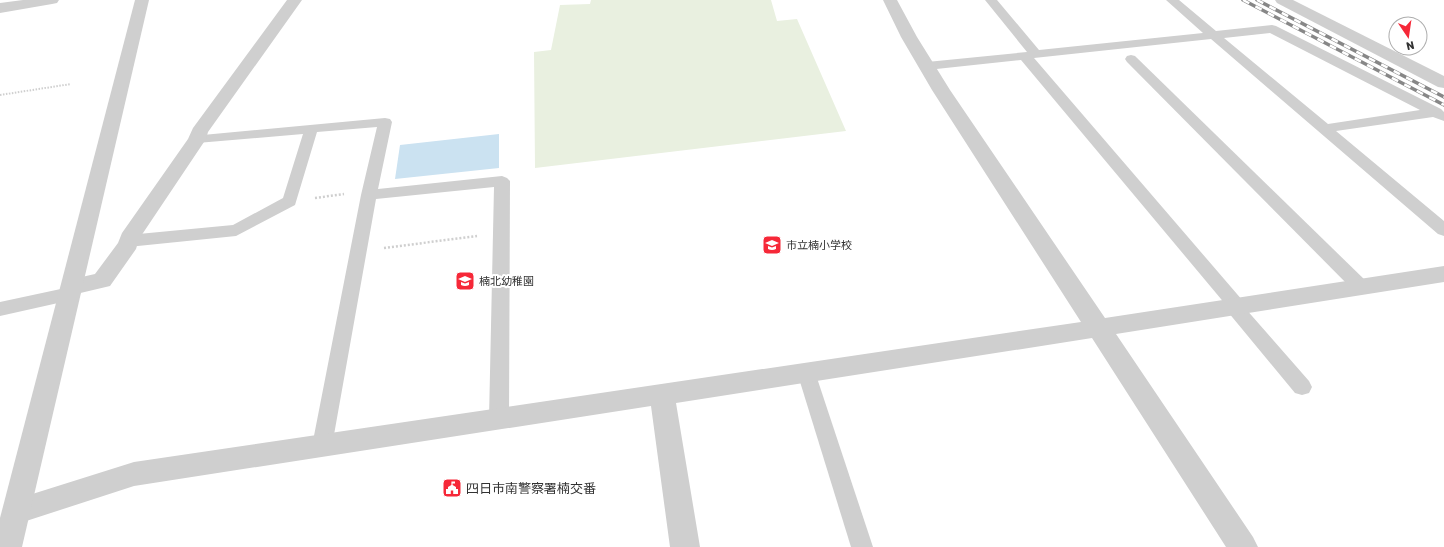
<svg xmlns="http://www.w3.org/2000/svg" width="1444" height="547" font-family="Rubik,'Noto Sans JP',sans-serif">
<rect width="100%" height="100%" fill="#fff"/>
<polygon fill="#e9f0e0" points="591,0 771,0 777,21 797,19 846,131 535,168 534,52 551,50 560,5 590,4"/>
<polygon fill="#cbe2f1" points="499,134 499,168 395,179 400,145"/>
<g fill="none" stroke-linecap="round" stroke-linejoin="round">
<polyline stroke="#cfcfcf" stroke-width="2" stroke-dasharray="1.5 1.5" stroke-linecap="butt" points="0,95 71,84"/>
<g stroke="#cfcfcf" stroke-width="2.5" stroke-dasharray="2 2" stroke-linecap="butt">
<polyline points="315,198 344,194"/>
<polyline points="384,248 477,236"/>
</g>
<g fill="#cfcfcf" fill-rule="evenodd">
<path d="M985 0H997L1039 50 1203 33 1166 0H1179L1216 31 1272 25 1276 26 1441 109 1444 112V121L1433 117 1336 131 1444 221V236L1438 234 1211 39 1034 58 1243 301 1246 306 1245 308 1309 381 1312 387 1309 393 1302 395 1295 393 1228 312 1225 307 1226 305 1021 60 927 70 922 69 921 66 922 63 927 62 1027 52ZM1270 33 1420 110 1328 124 1224 38Z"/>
<polygon points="1131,55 1135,56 1367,282 1370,287 1367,292 1361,293 1355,292 1127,62 1125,59 1127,56"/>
<polygon points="385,118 390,119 392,122 378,189 502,176 507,178 510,181 509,419 506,425 499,428 492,425 489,419 494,187 376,199 332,446 329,452 322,455 315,452 312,446 361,195 377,127 317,132 295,205 236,236 128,247 122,245 120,241 122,237 128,235 233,225 283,198 303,134 197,143 192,142 190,139 192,136"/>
<polygon points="70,287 76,289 79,294 76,299 0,316 0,302"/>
<polygon points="806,364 813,367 815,372 873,547 851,547 797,372 799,367"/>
</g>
<g fill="#cfcfcf" fill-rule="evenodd">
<polygon points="23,0 59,0 57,3 52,4 0,13 0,3"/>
<polygon points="287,0 302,0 208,132 206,139 139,239 136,249 110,286 72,295 64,293 61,287 64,281 95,274 118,243 122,233 188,139 193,128"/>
<polygon points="883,0 897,0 917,37 950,90 1105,318 1444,266 1444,282 1116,334 1253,537 1258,547 1226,547 1092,338 676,403 700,547 670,547 651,406 134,486 17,524 7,520 3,511 7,502 134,462 1081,322 932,90 901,37"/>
<polygon points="1275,0 1293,0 1444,76 1444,88 1438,87 1277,3"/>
</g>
<polygon fill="#cfcfcf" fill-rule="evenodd" points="135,0 149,0 22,547 0,547 0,518"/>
<g stroke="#878787" stroke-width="3.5">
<g id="rail">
<polyline points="1243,0 1444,105"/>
<polyline points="1257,0 1444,97"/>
</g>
</g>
<use href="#rail" stroke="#fff" stroke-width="2.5" stroke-dasharray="7" stroke-linecap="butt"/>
</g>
<defs>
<g id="school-square" transform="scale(1)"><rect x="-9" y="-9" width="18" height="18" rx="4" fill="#f62838" stroke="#fff"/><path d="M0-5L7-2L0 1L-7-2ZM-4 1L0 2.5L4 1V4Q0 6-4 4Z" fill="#fff"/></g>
<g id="civic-square" transform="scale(1)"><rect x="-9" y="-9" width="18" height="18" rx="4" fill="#f62838" stroke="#fff"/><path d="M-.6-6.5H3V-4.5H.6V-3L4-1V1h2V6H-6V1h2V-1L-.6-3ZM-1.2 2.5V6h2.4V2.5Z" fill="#fff"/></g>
</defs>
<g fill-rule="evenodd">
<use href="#school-square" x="772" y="245"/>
<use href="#school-square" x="465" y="281"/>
<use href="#civic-square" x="452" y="488"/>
</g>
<g text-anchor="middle" stroke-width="4" stroke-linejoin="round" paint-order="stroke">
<g font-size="11" fill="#323232" stroke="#fff" text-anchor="start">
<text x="786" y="249">市立楠小学校</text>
<text x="479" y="285">楠北幼稚園</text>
</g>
<g font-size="13" fill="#323232" stroke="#fff" text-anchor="start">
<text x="466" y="493">四日市南警察署楠交番</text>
</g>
</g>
<g transform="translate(1408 36) rotate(167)"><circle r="19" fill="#ffffff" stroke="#adadad"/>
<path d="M0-3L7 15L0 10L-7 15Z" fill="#f62838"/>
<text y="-6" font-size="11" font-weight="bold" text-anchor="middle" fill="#323232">N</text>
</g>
</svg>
